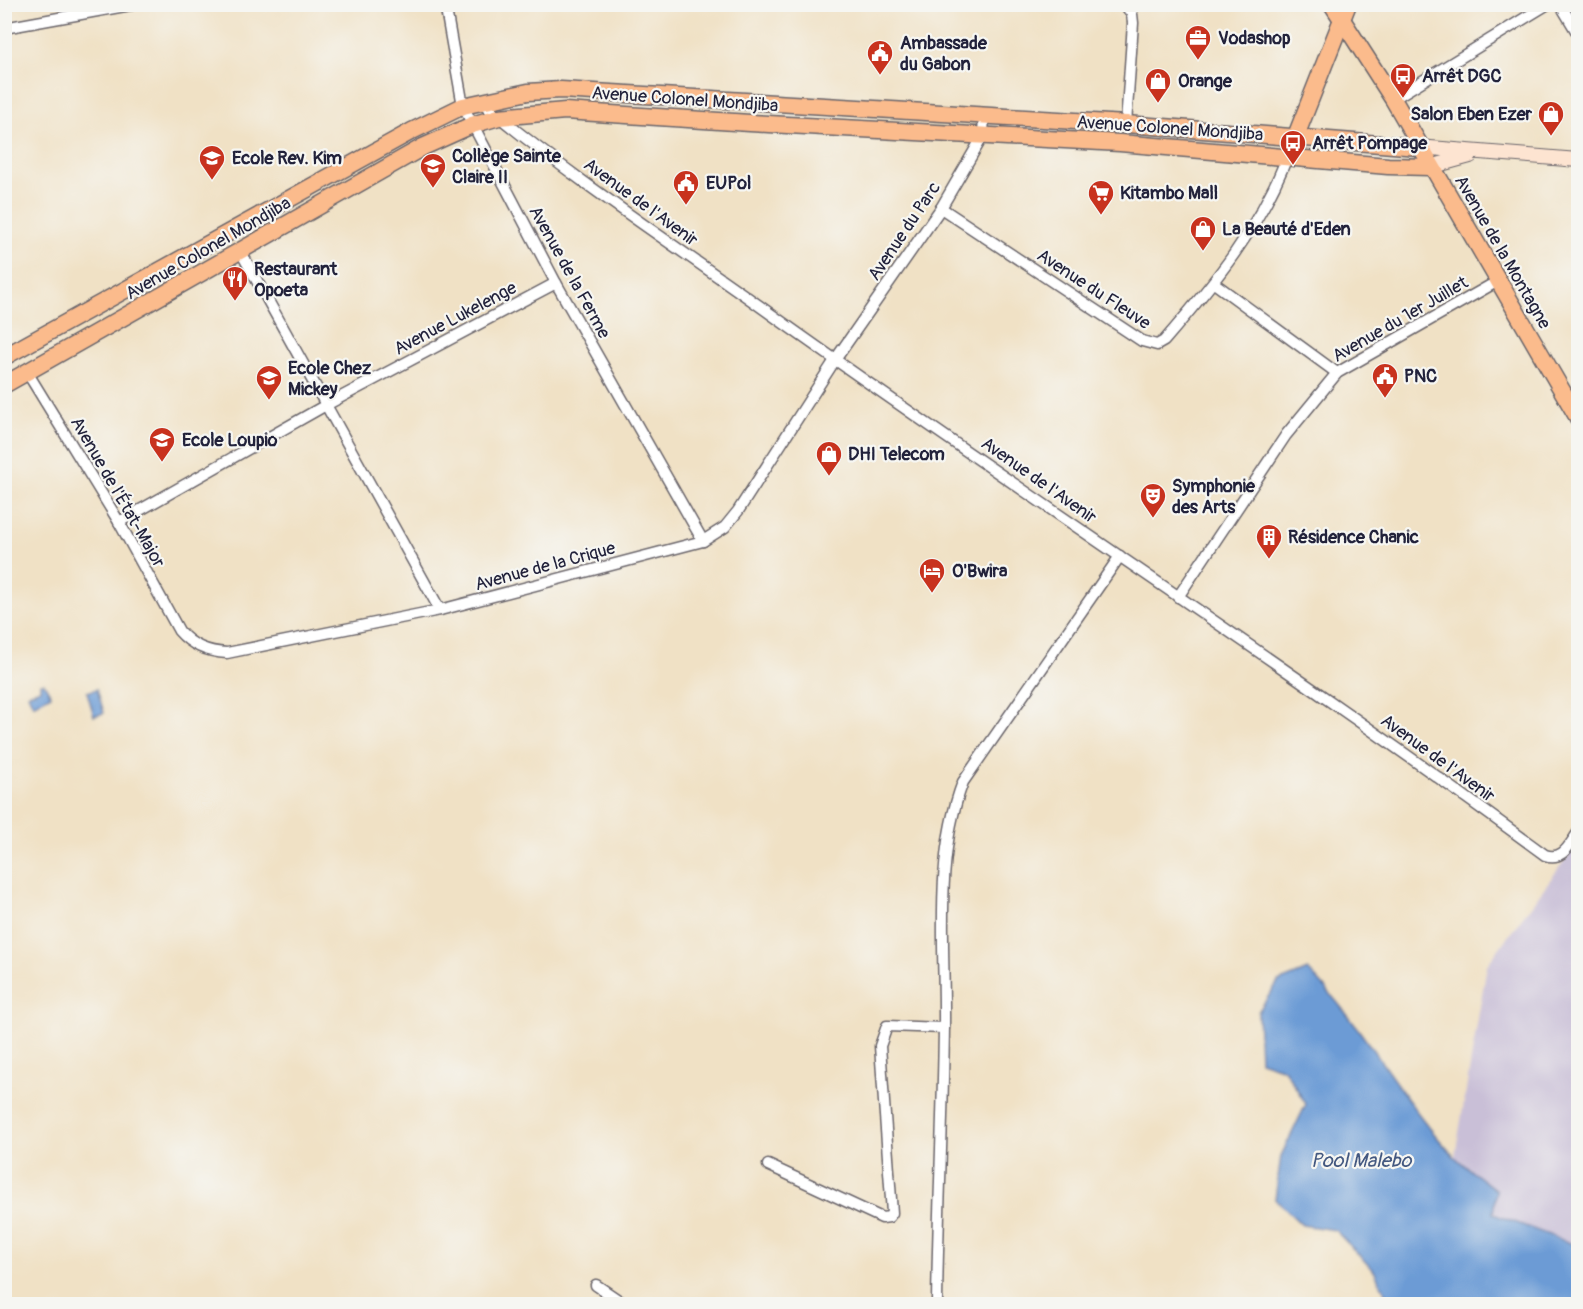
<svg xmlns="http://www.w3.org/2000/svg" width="1583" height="1309" font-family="Pangolin,sans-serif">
<rect width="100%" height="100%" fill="#f6f6f2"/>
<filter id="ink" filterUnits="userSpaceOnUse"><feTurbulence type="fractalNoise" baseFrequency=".0167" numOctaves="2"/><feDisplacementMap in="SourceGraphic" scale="12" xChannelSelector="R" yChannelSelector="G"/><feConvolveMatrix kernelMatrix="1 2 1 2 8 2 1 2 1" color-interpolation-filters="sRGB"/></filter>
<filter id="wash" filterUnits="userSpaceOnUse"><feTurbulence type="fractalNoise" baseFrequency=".008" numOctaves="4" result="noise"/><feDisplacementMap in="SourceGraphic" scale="24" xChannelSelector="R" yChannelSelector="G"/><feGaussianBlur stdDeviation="1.35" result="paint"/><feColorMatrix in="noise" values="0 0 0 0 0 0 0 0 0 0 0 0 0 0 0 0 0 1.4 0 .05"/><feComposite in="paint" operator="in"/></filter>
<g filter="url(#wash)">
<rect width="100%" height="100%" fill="#f0e1c5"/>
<polygon fill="#c9bfd7" points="1578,842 1578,1246 1493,1214 1455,1156 1487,965"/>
<g fill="#6c9bd5" stroke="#475e88" stroke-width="1.5">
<polygon points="40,683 44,683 51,695 33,705 28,694 40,689"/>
<polygon points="97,689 104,713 94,716 87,692"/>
<path d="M1308 970C1364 1025 1399 1098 1453 1155 1466 1168 1482 1179 1496 1190L1493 1214 1578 1246V1304H1383L1385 1292 1374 1271 1335 1230 1302 1225 1275 1199 1281 1156 1306 1104 1284 1069 1260 1061 1258 1012 1278 982Z"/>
</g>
</g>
<g filter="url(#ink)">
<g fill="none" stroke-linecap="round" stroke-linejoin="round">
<g stroke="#6a656b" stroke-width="13">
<g id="street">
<polyline points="445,4 463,106 556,283 703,541"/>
<polyline points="1124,4 1132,14 1133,23 1126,124"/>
<polyline points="1560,4 1578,34"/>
<polyline points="4,28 136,4"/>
<polyline points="1393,99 1548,4"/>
<path d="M481 102C569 176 667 240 761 307 1020 493 1289 666 1545 855 1563 861 1569 845 1578 833"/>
<path d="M941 208 1142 341 1157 345 1164 341C1215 282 1259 229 1288 155"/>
<polyline points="241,252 440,610"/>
<polyline points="1214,283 1337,373"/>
<path d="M27 372 119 522 179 631C192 646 207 652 227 653L440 610 703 541 725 527 738 511 835 360 941 208 983 136 984 114"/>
<polyline points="119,522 326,405 556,283"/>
<polyline points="1178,597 1286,435 1337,373 1498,281"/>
<polyline points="768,1165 882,1218 889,1217 892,1213 880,1046 887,1026 944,1028"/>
<polyline points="596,1285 624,1304"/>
<path d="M937 1304C938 1212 943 1119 944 1026 945 946 934 858 963 782L1120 556"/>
</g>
</g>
<g stroke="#6a656b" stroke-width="16">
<g id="secondary">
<polyline points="1418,147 1578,160"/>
<polyline points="1430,167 1470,156"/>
</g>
</g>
<g stroke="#6a656b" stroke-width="19">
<g id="primary">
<polyline points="1332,4 1393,99 1578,418"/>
<polyline points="1292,146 1348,4"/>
<polyline points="4,357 412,131 463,106 528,92 561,90 1126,124 1418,147"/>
<polyline points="4,385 423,147 472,125 499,117 565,111 750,123 1120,143 1388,166 1430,167"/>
</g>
</g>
<use href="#street" stroke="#fff" stroke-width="10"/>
<use href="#secondary" stroke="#fde4d1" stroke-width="14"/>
<use href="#primary" stroke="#fbbb8c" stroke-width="16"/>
</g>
</g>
<defs>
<g id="office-pin" transform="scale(1.35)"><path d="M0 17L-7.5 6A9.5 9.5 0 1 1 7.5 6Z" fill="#c8321e" stroke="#f6f6f2"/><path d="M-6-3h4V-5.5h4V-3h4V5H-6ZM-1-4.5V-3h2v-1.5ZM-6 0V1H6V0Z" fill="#fff"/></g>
<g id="civic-pin" transform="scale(1.35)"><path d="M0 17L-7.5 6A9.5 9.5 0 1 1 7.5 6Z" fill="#c8321e" stroke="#f6f6f2"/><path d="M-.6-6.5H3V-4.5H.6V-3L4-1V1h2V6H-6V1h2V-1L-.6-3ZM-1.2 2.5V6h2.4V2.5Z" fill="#fff"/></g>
<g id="bus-pin" transform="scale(1.35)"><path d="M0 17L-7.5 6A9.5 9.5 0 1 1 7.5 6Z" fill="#c8321e" stroke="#f6f6f2"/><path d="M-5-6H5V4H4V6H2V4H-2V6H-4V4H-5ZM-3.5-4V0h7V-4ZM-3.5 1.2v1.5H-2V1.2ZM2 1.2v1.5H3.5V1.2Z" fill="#fff"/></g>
<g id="shop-pin" transform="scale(1.35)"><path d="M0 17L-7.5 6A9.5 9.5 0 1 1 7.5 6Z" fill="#c8321e" stroke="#f6f6f2"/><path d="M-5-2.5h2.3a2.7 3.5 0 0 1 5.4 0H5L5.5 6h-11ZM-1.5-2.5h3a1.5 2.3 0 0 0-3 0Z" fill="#fff"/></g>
<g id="school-pin" transform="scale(1.35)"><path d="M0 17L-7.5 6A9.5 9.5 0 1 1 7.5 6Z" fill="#c8321e" stroke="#f6f6f2"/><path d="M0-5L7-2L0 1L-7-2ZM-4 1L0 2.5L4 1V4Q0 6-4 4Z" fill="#fff"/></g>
<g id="supermarket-pin" transform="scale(1.35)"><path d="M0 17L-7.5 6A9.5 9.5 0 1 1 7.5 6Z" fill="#c8321e" stroke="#f6f6f2"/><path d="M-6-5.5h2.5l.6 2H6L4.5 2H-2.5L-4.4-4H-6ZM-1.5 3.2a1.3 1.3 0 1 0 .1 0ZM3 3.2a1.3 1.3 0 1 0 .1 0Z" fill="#fff"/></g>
<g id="restaurant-pin" transform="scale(1.35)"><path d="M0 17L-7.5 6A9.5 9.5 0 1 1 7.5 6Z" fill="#c8321e" stroke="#f6f6f2"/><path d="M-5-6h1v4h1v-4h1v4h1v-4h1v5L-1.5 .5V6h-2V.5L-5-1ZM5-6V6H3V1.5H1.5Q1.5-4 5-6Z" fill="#fff"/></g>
<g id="theatre-pin" transform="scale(1.35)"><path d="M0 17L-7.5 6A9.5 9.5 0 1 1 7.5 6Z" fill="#c8321e" stroke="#f6f6f2"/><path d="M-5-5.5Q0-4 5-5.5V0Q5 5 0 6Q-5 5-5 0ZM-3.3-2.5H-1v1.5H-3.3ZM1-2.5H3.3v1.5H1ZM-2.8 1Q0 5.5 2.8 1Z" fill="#fff"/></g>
<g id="building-pin" transform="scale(1.35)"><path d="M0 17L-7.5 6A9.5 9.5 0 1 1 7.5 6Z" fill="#c8321e" stroke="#f6f6f2"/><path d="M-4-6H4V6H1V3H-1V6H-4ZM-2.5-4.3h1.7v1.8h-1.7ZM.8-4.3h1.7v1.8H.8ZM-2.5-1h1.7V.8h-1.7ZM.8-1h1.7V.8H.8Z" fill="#fff"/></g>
<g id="hotel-pin" transform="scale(1.35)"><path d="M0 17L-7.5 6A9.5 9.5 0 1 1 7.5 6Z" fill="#c8321e" stroke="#f6f6f2"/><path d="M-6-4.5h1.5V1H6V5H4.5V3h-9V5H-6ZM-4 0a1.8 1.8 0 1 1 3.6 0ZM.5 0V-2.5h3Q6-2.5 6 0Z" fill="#fff"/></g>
</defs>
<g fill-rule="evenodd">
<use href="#office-pin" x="1198" y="38"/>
<use href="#civic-pin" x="880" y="53"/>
<use href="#bus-pin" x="1403" y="76"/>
<use href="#shop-pin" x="1158" y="81"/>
<use href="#shop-pin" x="1551" y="114"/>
<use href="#bus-pin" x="1293" y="143"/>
<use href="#school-pin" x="212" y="158"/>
<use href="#school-pin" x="433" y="166"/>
<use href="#civic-pin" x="686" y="183"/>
<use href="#supermarket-pin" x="1101" y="193"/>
<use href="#shop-pin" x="1203" y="229"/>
<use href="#restaurant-pin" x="235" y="279"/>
<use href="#civic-pin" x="1385" y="376"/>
<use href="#school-pin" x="269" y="378"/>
<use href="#school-pin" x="162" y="440"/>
<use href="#shop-pin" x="829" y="454"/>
<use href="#theatre-pin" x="1153" y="496"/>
<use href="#building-pin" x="1269" y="537"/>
<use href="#hotel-pin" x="932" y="571"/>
</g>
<g text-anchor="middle" stroke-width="4.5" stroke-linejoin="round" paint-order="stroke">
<g font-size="18" font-weight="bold" fill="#22223b" stroke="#f6f6f2" text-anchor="start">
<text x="1218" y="44">Vodashop</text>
<text x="900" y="49">Ambassade<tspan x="900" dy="21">du Gabon</tspan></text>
<text x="1422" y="82">Arrêt DGC</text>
<text x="1178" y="87">Orange</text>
<text x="1532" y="120" text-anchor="end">Salon Eben Ezer</text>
<text x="1312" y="149">Arrêt Pompage</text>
<text x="452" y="162">Collège Sainte<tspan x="452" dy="21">Claire II</tspan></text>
<text x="232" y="164">Ecole Rev. Kim</text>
<text x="706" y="189">EUPol</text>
<text x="1120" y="199">Kitambo Mall</text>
<text x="1222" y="235">La Beauté d'Eden</text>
<text x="254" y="275">Restaurant<tspan x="254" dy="21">Opoeta</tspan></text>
<text x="288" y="374">Ecole Chez<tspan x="288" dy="21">Mickey</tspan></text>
<text x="1404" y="382">PNC</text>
<text x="182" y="446">Ecole Loupio</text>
<text x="848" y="460">DHI Telecom</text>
<text x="1172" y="492">Symphonie<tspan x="1172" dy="21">des Arts</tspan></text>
<text x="1288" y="543">Résidence Chanic</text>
<text x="952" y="577">O'Bwira</text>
</g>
<g font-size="18" fill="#22223b" stroke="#f6f6f2">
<text transform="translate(685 99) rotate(4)" y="6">Avenue Colonel Mondjiba</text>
<text transform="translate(1170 128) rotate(4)" y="6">Avenue Colonel Mondjiba</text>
<text transform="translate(641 202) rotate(36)" y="6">Avenue de l'Avenir</text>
<text transform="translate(904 231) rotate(-56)" y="6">Avenue du Parc</text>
<text transform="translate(208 248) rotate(-30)" y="6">Avenue Colonel Mondjiba</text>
<text transform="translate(1503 252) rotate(60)" y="6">Avenue de la Montagne</text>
<text transform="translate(570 272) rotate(61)" y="6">Avenue de la Ferme</text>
<text transform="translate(1094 289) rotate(33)" y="6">Avenue du Fleuve</text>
<text transform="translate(455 318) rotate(-28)" y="6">Avenue Lukelenge</text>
<text transform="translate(1400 319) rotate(-30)" y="6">Avenue du 1er Juillet</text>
<text transform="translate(1039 480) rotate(35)" y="6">Avenue de l'Avenir</text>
<text transform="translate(118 492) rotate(60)" y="6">Avenue de l'État-Major</text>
<text transform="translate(545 566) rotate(-15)" y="6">Avenue de la Crique</text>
<text transform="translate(1438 758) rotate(36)" y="6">Avenue de l'Avenir</text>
</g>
<g font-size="20" font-style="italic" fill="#435880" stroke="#f6f6f2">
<text x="1361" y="1167">Pool Malebo</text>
</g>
</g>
<rect width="1583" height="1309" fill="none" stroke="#f6f6f2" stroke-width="24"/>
</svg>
